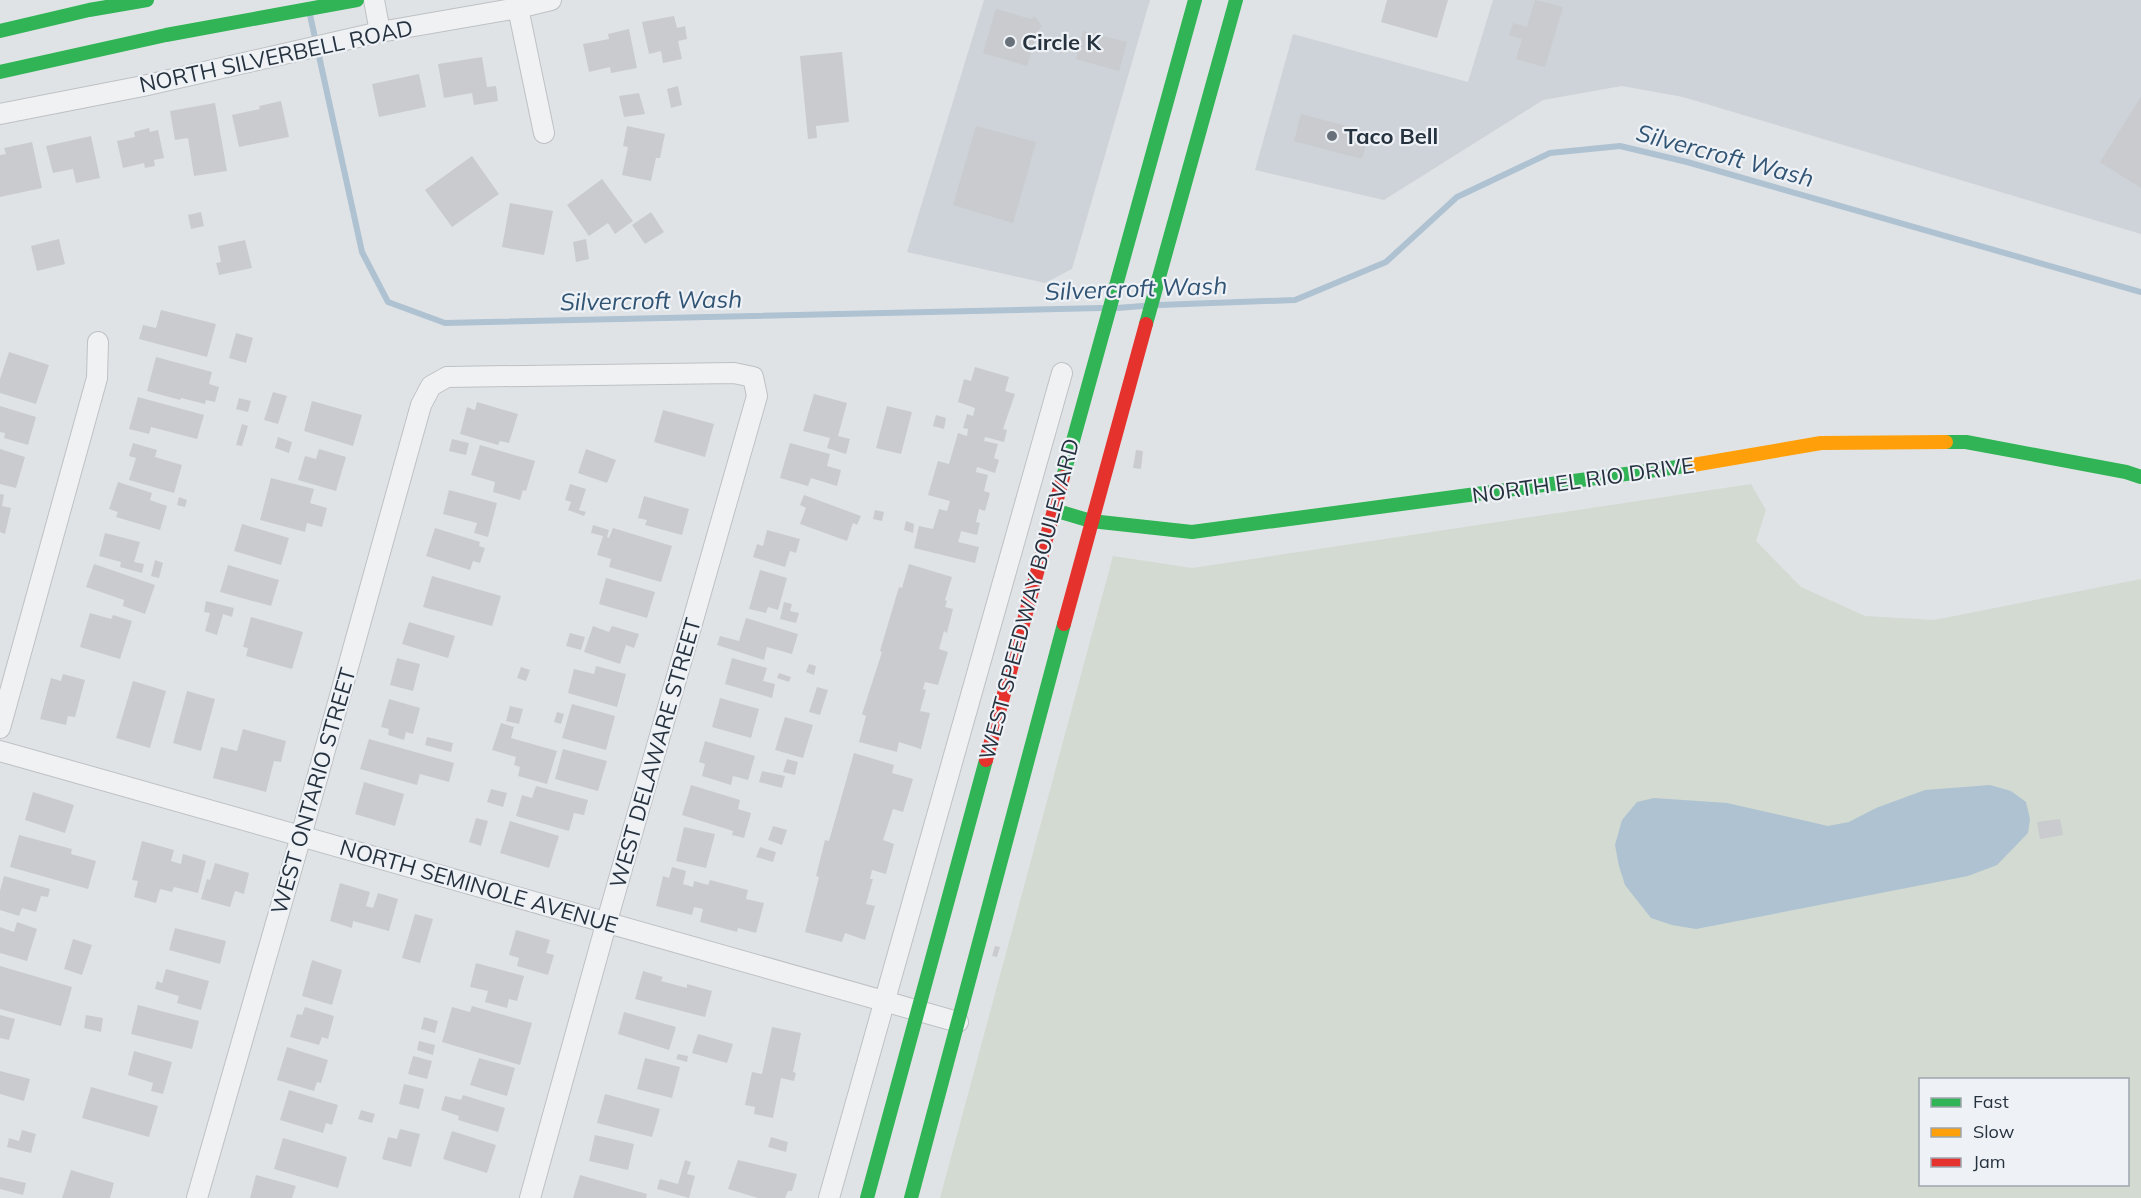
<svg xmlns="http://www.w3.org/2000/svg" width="2141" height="1198" font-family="Mulish,sans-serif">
<rect width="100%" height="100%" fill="#e0e3e6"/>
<g fill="#ced3d9">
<polygon points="984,0 1150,0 1072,269 1045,283 907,252"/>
<polygon points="1493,0 2141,0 2141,234 1683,97 1622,86 1543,100 1384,200 1255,170 1293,34 1468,82"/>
</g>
<path fill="#d2dad1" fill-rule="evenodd" d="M1751 484 1766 510 1756 541 1801 587 1865 616 1934 620 2141 579V1198H940L1113 556 1192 568ZM1920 1080H2128V1184H1920Z"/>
<polygon fill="#aec2d2" points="1990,785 2011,791 2026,802 2030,819 2028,833 1997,865 1968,876 1696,929 1672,925 1651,918 1625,885 1619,866 1615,845 1622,820 1637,802 1654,798 1727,803 1828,826 1849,822 1876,808 1925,790"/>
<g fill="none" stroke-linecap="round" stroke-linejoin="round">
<g stroke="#aec2d2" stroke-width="6">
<polyline points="310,15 362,252 388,302 445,323 1101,308"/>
<polyline points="1159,305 1295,300 1386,262 1457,197 1550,153 1620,146 1687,162 2141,292"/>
<polyline points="1117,308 1143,306"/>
</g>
</g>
<g fill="#c9cbce">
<polygon points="1387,0 1448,0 1437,38 1381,22"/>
<polygon points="1535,0 1563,7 1545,67 1516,59 1522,39 1509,35 1513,23 1527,27"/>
<polygon points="996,9 1031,19 1035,16 1042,27 1038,30 1027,66 983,53"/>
<polygon points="674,16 677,28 685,26 687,39 678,41 682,59 663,63 661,51 649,54 642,22"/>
<polygon points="629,29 637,68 611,73 610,67 589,72 583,44 609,39 608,34"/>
<polygon points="1083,31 1127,42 1119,71 1076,59"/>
<polygon points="842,52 849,122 816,126 817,138 808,139 800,56"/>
<polygon points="482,57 487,87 496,86 498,101 474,105 472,93 444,98 438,64"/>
<polygon points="419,74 426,107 379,117 372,84"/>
<polygon points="678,86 682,105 671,108 667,89"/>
<polygon points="639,93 645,114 624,117 619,96"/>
<polygon points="2141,97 2141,188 2100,162"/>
<polygon points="281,101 289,137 239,147 232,115 260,109 259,106"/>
<polygon points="215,103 227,171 194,176 188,138 175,140 170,111"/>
<polygon points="1301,114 1369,132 1362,159 1294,141"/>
<polygon points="627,126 665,134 660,158 656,158 651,181 622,175 628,147 623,146"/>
<polygon points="976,126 1036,142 1013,223 953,205"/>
<polygon points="149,128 150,132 158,130 164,158 154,160 155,166 145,168 144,163 123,168 117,141 135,137 134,132"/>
<polygon points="91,136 100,178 76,183 73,169 53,173 46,146"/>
<polygon points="32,142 42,188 0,197 0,155 6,154 4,148"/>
<polygon points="472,156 499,194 452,227 425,190"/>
<polygon points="602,179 633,221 615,234 608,223 589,236 567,205"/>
<polygon points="510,203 553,211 544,255 502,247"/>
<polygon points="201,212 204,226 191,229 188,215"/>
<polygon points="651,212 664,232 645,244 632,225"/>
<polygon points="59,239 65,264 37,271 31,246"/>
<polygon points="586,239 589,259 576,262 573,242"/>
<polygon points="245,240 252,268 219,275 216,263 221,262 218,246"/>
<polygon points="161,310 216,324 207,357 139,339 143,325 156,328"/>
<polygon points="236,333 253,338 246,363 229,358"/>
<polygon points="9,352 49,365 36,404 0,393 0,379"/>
<polygon points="156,357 212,372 209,384 219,387 215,402 206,400 205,404 181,398 180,400 147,391"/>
<polygon points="975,367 1009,377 1005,391 1015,394 1003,429 1007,430 1004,442 985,437 984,441 998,444 994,458 999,460 995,473 977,467 976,472 988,475 984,491 990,493 985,511 979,509 976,522 980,523 977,535 961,531 960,536 958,542 979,547 975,563 914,548 919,526 933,529 939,509 947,511 950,501 928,495 938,461 949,464 958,433 967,436 968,429 963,428 967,414 973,416 975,408 958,402 964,379 971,381"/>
<polygon points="273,392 287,396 278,424 264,420"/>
<polygon points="814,394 847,403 838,436 850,439 846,454 827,448 830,438 803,431"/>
<polygon points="138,397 204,415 197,439 151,427 149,434 129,429"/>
<polygon points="239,398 251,401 248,412 236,409"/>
<polygon points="312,401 362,415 353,446 304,431"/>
<polygon points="477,402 518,414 509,443 500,441 498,445 460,434 467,407 475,410"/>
<polygon points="0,406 36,417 28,445 4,438 5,433 0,432"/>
<polygon points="887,406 912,412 901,454 876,448"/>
<polygon points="663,410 714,424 705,457 654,442"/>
<polygon points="936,415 946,418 944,429 933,426"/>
<polygon points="242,424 248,426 242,446 236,445"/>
<polygon points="278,437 292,442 289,453 275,448"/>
<polygon points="452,439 469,443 466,455 449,451"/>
<polygon points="133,443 157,450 155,457 182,465 174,493 129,480 136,458 129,456"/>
<polygon points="790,443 830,454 827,466 841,470 837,486 811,478 808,486 780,478"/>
<polygon points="480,445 535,461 526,491 523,490 520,500 493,492 495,482 471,475"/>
<polygon points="0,449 25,457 16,488 0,484"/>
<polygon points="319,449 346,457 336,491 298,480 305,456 316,459"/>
<polygon points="586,449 616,460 607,483 578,473"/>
<polygon points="1136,450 1143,451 1141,469 1133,468"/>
<polygon points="271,478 314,489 310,503 327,508 322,527 307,523 305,532 260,520"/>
<polygon points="118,482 152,493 150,500 167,506 160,530 116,517 118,512 109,509"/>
<polygon points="570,484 586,489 579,510 586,512 584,516 568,510 571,502 565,500"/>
<polygon points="449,490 497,503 488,537 474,533 477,523 443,514"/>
<polygon points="0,494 4,495 2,506 11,508 5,534 0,532"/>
<polygon points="804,495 861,516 857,525 853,523 847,541 800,524 806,508 800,505"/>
<polygon points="644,496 689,509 682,535 645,525 647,520 638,518"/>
<polygon points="179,497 187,500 185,507 177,505"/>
<polygon points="875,510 884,512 882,521 873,519"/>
<polygon points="906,521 914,524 913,533 904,530"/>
<polygon points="242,524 289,538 281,565 234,551"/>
<polygon points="593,525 609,530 607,537 609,538 613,528 672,546 661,582 609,567 611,559 597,555 603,536 591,533"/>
<polygon points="435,528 480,542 479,546 485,548 480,563 473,561 470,570 426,556"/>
<polygon points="767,530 800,539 796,553 790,551 785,567 753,557 757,544 763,546"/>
<polygon points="105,533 140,542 134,562 144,564 142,573 120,567 121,562 99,556"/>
<polygon points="155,560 163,563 159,578 151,576"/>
<polygon points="94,564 155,585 145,614 123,606 124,600 86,587"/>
<polygon points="909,564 952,577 945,600 947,601 945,607 953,609 947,633 944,631 939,649 948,652 938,685 925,682 923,689 926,690 920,711 930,713 921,749 899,742 897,752 859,742 866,716 862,714 882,652 880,651 899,587 902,588"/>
<polygon points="228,565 279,580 271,606 220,592"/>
<polygon points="760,570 787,578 778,610 768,607 766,613 749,609"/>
<polygon points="432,576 501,596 492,626 423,607"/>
<polygon points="606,578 655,592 647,618 599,604"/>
<polygon points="206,601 234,608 232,617 223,614 217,635 205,631 210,613 204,612"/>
<polygon points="784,602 792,604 790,611 799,613 796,623 780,619"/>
<polygon points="90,613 111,619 113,615 132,621 120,659 80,647"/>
<polygon points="251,617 303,632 292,669 246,656 248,648 243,647"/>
<polygon points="746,618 798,634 792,654 767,647 764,660 717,645 720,636 739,641"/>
<polygon points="409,622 455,636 448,658 402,644"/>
<polygon points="593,626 609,632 612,626 639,634 634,648 626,645 620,664 584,652"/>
<polygon points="570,633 585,637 581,650 566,646"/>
<polygon points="397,658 420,664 413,691 390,685"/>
<polygon points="732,658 767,668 763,681 775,684 772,698 725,684"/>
<polygon points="809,664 816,666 814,675 806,672"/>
<polygon points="596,666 626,674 617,707 568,693 574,669 594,674"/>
<polygon points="521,667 530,670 526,681 517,678"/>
<polygon points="779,673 791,677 789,682 777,678"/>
<polygon points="63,674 85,680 75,717 68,716 66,725 40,719 51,678 61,681"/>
<polygon points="133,681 166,691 150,748 116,738"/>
<polygon points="817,687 828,690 820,715 809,712"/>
<polygon points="187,691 215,699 201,751 173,743"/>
<polygon points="720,698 759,709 751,738 712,727"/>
<polygon points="389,699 420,708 413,734 406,732 404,740 388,735 389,729 381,727"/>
<polygon points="572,704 615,716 606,750 562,738"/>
<polygon points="510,706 523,709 519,724 506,721"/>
<polygon points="557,712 564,714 561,724 554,722"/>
<polygon points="785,717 813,725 803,758 775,750"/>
<polygon points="501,723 514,727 511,738 557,751 547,784 518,776 520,767 514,765 516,757 492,750"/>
<polygon points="243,729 286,741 281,762 274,761 266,792 213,778 221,747 237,751"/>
<polygon points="427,737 453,743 451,752 425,745"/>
<polygon points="369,739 454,763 449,782 420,774 417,785 360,769"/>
<polygon points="705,741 755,756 748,780 733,776 731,785 702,776 705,764 699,762"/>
<polygon points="563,749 607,761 598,791 555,779"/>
<polygon points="854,753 894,765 892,773 913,779 903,812 893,809 883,840 894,844 886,874 872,870 870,879 873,879 866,904 875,906 865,940 845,933 842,942 805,932 819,877 816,876 825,840 829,841"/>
<polygon points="787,759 798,762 795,775 783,772"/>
<polygon points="762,771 785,776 782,788 759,782"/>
<polygon points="364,782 404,794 395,826 355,814"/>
<polygon points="691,785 740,800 738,809 751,813 744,838 732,835 733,831 682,815"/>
<polygon points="536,786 588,800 584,815 574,813 569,831 516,816 522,795 532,798"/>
<polygon points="491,789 507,793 503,807 487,802"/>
<polygon points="33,792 74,805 65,833 25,820"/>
<polygon points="476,818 488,821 481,846 469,842"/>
<polygon points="2060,819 2063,835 2040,839 2037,822"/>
<polygon points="510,821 559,836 549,868 500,853"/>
<polygon points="773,826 787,830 782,845 768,840"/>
<polygon points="684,827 715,834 706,868 676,861"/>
<polygon points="19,835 72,849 71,854 96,861 88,889 10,867"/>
<polygon points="142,841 174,850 171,861 181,864 183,854 206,861 198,893 174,887 172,892 160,889 156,903 134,897 138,881 132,880"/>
<polygon points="760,847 776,852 773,862 756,857"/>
<polygon points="215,863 249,873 244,894 235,891 230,907 201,899 207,879 210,880"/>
<polygon points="672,867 686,871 683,884 693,887 694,881 708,885 710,880 748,890 746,899 764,903 756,933 738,928 737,932 700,922 703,909 694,907 692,915 656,906 663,876 669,878"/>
<polygon points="4,876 50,889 48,897 41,896 36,912 22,908 19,916 0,910 0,891"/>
<polygon points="340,883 370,892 366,906 373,908 378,893 398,899 389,931 353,921 352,928 330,921"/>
<polygon points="415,914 433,919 420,963 402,958"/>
<polygon points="17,922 37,929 27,961 0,953 0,927 14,932"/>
<polygon points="175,928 226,941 220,964 169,950"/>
<polygon points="516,930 550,940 546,953 554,955 548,975 517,966 519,958 509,955"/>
<polygon points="73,939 92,945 82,975 64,969"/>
<polygon points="995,946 1000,947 997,957 992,956"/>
<polygon points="312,960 342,970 332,1005 302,996"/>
<polygon points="476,963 524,976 517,1001 509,999 507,1008 485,1002 488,991 470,987"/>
<polygon points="0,966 72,987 61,1026 0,1009"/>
<polygon points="166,969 209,981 201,1010 177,1003 179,996 155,989 157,981 162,983"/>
<polygon points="643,971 663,977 661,981 687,988 687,984 712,991 705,1017 635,999"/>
<polygon points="138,1005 199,1021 192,1049 131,1034"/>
<polygon points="472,1006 532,1023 520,1065 442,1042 452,1007 470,1012"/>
<polygon points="305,1007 334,1016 328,1039 322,1037 319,1045 290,1037 297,1014 302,1015"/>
<polygon points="624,1012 676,1027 669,1050 618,1034"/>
<polygon points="0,1015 15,1019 9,1040 0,1038"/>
<polygon points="86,1015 103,1018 101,1032 84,1028"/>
<polygon points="424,1017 438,1021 435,1033 421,1029"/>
<polygon points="772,1027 801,1033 793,1072 796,1073 794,1081 781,1078 773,1118 754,1114 755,1107 745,1105 752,1072 762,1074"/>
<polygon points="698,1034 733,1044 727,1063 692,1053"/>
<polygon points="419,1041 435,1045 433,1055 417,1050"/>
<polygon points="287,1047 328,1060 321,1083 317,1082 314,1091 277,1080"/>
<polygon points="134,1051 172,1062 163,1094 151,1091 153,1083 128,1075"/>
<polygon points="678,1054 688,1056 687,1062 676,1059"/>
<polygon points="413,1056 432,1061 427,1079 408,1074"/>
<polygon points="479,1058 515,1068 507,1096 470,1085"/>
<polygon points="645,1058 680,1067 672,1098 637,1089"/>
<polygon points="0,1071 30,1079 24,1101 0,1094"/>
<polygon points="404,1084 424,1089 419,1109 399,1104"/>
<polygon points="91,1087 158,1106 149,1137 82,1118"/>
<polygon points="289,1090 338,1105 332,1125 326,1123 323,1133 280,1120"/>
<polygon points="605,1094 660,1109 652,1137 597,1123"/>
<polygon points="463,1095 505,1108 498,1132 458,1120 459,1116 441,1110 445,1096 461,1100"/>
<polygon points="361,1110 375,1114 372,1123 358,1119"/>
<polygon points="400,1129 420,1134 411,1167 382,1159 388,1137 397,1139"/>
<polygon points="22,1130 36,1134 31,1153 7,1147 9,1138 19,1141"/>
<polygon points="452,1131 496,1145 487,1173 443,1159"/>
<polygon points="595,1135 634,1144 628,1170 589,1161"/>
<polygon points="771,1137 788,1142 786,1152 768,1147"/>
<polygon points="283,1138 347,1157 338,1188 274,1169"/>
<polygon points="685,1160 691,1162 687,1174 695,1176 689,1198 657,1189 660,1179 678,1184"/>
<polygon points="738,1160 797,1174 792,1191 788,1191 785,1198 758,1198 728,1189"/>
<polygon points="71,1170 114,1183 110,1198 62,1198"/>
<polygon points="256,1175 296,1186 292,1198 250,1198"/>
<polygon points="580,1175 647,1194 646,1198 573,1198"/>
<polygon points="0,1177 26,1183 23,1195 0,1189"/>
</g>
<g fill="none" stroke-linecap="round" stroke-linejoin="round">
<g stroke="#bec1c4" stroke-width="22">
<g id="street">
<polyline points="374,0 380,32"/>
<polyline points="518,8 544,133"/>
<polyline points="0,114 143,86 380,32 518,8 551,0"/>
<polyline points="0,728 97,378 98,342"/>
<polyline points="0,751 958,1022"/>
<polyline points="197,1198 301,836 421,405 431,386 447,377 734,373 753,377 757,396 607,921 530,1198"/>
<polyline points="829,1198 1062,373"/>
</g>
</g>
<use href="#street" stroke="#f0f1f2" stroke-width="20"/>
<g stroke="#30b455" stroke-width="14">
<polyline points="0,31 89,10 147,0"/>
<polyline points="0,72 166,35 357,0"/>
<polyline points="1146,324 1236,0"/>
<polyline points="1946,442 1966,442 2126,472 2141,477"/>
<polyline points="1063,477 1195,0"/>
<polyline points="1054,510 1091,521 1192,532 1693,465"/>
<polyline points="867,1198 986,760"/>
<polyline points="911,1198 1064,624"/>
</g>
<polyline stroke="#ff9f0a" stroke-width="14" points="1693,465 1821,443 1946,442"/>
<g stroke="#e5322d" stroke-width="14">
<polyline points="1064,624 1146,324"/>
<polyline points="986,760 1063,477"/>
</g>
</g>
<g fill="#687079" stroke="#eef2f6" stroke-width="2">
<circle cx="1010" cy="42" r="6"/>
<circle cx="1332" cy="136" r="6"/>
</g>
<g text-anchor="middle" stroke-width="4.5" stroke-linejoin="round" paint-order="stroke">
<g font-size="22" font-weight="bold" fill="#27323f" stroke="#eef2f6" text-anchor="start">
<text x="1022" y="50">Circle K</text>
<text x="1344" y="144">Taco Bell</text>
</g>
<g font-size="22" fill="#27323f" stroke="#eef2f6">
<text transform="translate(276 56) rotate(-12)" y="8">NORTH SILVERBELL ROAD</text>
<text transform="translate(1583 480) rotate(-8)" y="8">NORTH EL RIO DRIVE</text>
<text transform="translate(1029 599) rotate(-75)" y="8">WEST SPEEDWAY BOULEVARD</text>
<text transform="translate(655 753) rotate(-74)" y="8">WEST DELAWARE STREET</text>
<text transform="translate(313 791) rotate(-74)" y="8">WEST ONTARIO STREET</text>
<text transform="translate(479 886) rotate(16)" y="8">NORTH SEMINOLE AVENUE</text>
</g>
<g font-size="24" font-style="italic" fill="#315474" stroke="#eef2f6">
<text transform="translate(1725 156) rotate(15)" y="8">Silvercroft Wash</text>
<text transform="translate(1136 289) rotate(-2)" y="8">Silvercroft Wash</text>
<text transform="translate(651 301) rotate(-1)" y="8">Silvercroft Wash</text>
</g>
</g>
<rect x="1919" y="1078" width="210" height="108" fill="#eef2f6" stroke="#9ea5ad" stroke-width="1.5"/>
<rect x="1931" y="1098" width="30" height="9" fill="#30b455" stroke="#9ea5ad" stroke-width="1.5"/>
<text x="1973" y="1108" font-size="18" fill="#27323f">Fast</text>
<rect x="1931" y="1128" width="30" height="9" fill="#ff9f0a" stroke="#9ea5ad" stroke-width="1.5"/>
<text x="1973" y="1138" font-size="18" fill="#27323f">Slow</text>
<rect x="1931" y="1158" width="30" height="9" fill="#e5322d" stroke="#9ea5ad" stroke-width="1.5"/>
<text x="1973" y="1168" font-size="18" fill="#27323f">Jam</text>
</svg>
